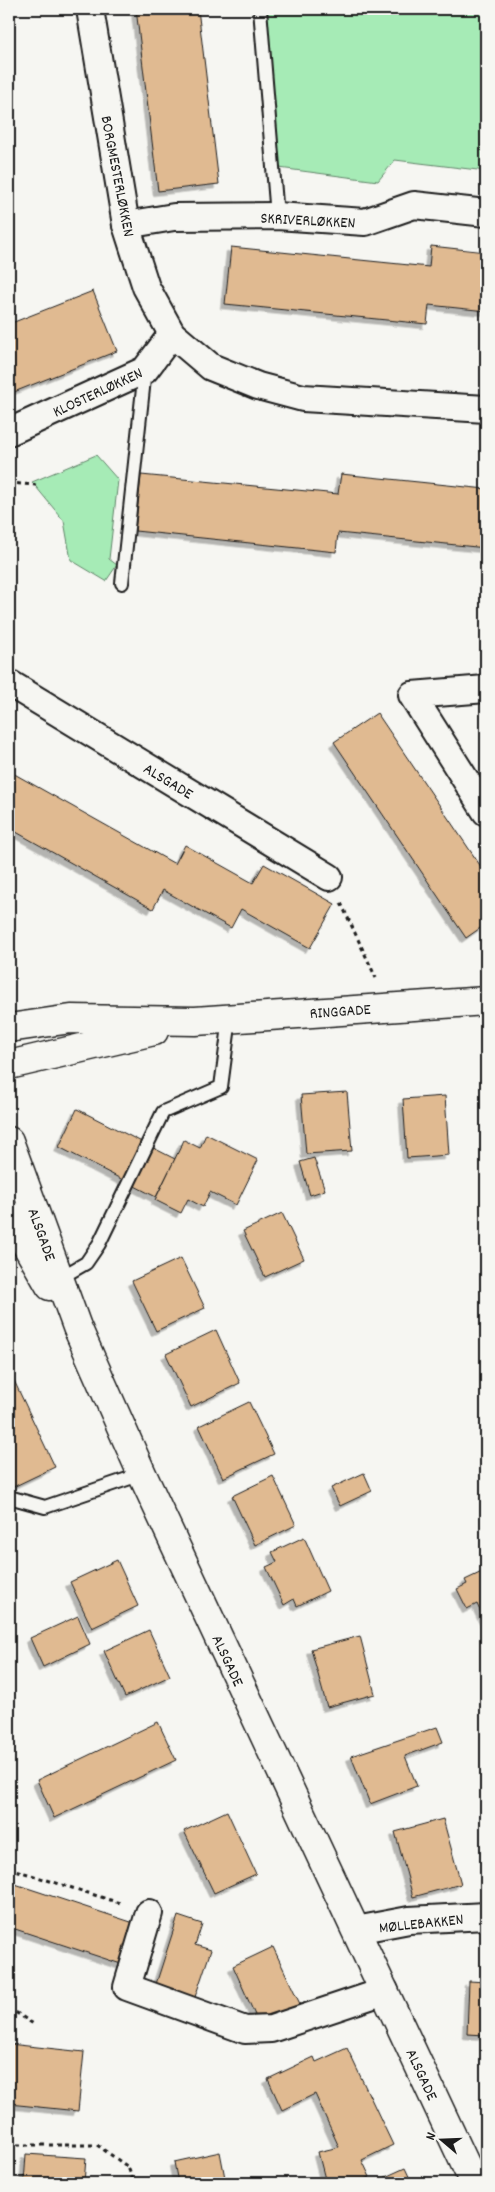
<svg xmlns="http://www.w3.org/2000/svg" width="495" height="2192" font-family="Dekko,sans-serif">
<defs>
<filter id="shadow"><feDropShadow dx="-4.5" dy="4.5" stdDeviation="0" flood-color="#0004"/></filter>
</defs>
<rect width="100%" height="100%" fill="#f6f6f2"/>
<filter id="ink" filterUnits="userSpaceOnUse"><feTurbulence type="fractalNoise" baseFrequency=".02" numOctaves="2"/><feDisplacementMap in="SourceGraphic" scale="10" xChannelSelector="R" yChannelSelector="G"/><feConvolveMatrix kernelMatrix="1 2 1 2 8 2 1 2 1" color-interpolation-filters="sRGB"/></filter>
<g filter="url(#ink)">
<g fill="#a6ebb6" stroke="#618469">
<polygon points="266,9 486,9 486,171 395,160 378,181 279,168"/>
<polygon points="96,455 118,480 109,559 117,565 106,581 71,560 64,521 32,482"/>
</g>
<g fill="#e0ba91" stroke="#1c1c1c" filter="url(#shadow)">
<polygon points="136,9 198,9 219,184 158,191"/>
<polygon points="431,246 486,252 486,311 429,305 427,324 225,304 231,247 429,267"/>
<polygon points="93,291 117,351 9,394 9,324"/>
<polygon points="341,474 486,489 486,548 338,533 336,552 135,531 141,475 338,494"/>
<polygon points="377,713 486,874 486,924 466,938 334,742"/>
<polygon points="9,771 175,864 185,845 253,883 264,864 335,904 310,948 241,909 231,928 163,890 153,909 9,828"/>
<polygon points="347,1092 352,1151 306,1154 301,1095"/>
<polygon points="445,1096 449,1155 407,1158 403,1099"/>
<polygon points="77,1109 175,1159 156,1197 59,1147"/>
<polygon points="206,1134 258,1160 236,1205 210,1192 203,1207 188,1199 181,1213 155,1200 184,1140 200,1148"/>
<polygon points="314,1158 325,1190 310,1195 300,1162"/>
<polygon points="282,1213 304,1259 265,1277 243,1231"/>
<polygon points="181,1258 205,1308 156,1331 132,1281"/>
<polygon points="216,1330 240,1383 191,1407 166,1354"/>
<polygon points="9,1370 55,1467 9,1489"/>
<polygon points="249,1402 274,1454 223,1478 199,1426"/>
<polygon points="364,1473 372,1491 340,1506 331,1488"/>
<polygon points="273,1476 296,1525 255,1545 232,1496"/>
<polygon points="304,1537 328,1591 297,1606 294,1599 284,1605 266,1567 277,1562 272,1552"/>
<polygon points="117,1560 138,1606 92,1628 70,1582"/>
<polygon points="486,1570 486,1624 477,1604 467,1609 457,1589 467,1584 465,1580"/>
<polygon points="78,1616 90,1644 43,1667 30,1638"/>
<polygon points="149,1630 170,1676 125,1697 104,1651"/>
<polygon points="360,1636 375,1694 327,1707 311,1649"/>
<polygon points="158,1722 176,1760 54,1818 37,1780"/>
<polygon points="437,1727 443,1742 405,1756 417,1786 370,1804 351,1756"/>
<polygon points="227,1811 256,1874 214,1893 184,1831"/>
<polygon points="443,1819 461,1884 413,1897 395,1832"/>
<polygon points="9,1882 134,1923 121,1964 9,1927"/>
<polygon points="178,1916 202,1924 195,1945 211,1950 195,1997 156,1984"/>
<polygon points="273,1947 300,2004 259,2024 233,1966"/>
<polygon points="469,1981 486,1982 486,2035 467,2034"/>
<polygon points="9,2044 84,2052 78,2111 9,2104"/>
<polygon points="347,2048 393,2145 362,2160 370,2177 356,2183 326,2183 318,2152 339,2147 315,2094 282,2110 268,2079 314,2057 316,2062"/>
<polygon points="220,2152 226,2183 178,2183 174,2162"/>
<polygon points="26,2154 86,2158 84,2183 24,2183"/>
<polygon points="405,2168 412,2183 372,2183"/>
</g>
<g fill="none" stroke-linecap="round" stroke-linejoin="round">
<g stroke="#1c1c1c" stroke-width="16">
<g id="service">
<polyline points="260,9 277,216"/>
<polyline points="122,583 145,370"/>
<polyline points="58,1279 86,1263 99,1244 163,1112 221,1087 230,1018"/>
<polyline points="9,1497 45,1507 142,1474"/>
</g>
</g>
<g stroke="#1c1c1c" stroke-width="30">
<g id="minor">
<polyline points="90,9 126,225 146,287 172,334 211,367 258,386 303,398 486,409"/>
<polyline points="126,225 174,217 277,216 365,222 414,205 486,213"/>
<polyline points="9,432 145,370 172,334"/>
<polyline points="9,683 329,877"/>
<polyline points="486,689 412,695 486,812"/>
<polyline points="149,1913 127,1987 245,2030 271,2029 385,1991"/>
<polyline points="356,1930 409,1920 486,1916"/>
</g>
</g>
<g stroke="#1c1c1c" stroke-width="31">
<g id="tertiary">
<polyline points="9,1028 71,1019 195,1021 486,1001"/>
<polyline points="9,1065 154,1031"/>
<polyline points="9,1141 77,1327 142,1474 474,2183"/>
<polyline points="9,1215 50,1286"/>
</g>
</g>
<g stroke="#1c1c1c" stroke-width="3" stroke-dasharray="4 4" stroke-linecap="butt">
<polyline points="9,483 36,485"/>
<polyline points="341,903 376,978"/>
<polyline points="9,1868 123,1904"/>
<polyline points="9,2008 35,2025"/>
<polyline points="9,2145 97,2145 128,2167 134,2183"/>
</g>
<use href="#service" stroke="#f6f6f2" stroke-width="12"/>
<use href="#minor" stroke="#f6f6f2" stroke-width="26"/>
<use href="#tertiary" stroke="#f6f6f2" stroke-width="28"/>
</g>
</g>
<g text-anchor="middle" stroke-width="4" stroke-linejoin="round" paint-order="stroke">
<g font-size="16" fill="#1c1c1c" stroke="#f6f6f2">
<text transform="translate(119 176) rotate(79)" y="6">BORGMESTERLØKKEN</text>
<text transform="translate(308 219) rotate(3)" y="6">SKRIVERLØKKEN</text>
<text transform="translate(97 391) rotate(-25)" y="6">KLOSTERLØKKEN</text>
<text transform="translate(169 780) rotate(31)" y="6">ALSGADE</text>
<text transform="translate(340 1010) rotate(-4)" y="6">RINGGADE</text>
<text transform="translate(43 1234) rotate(70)" y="6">ALSGADE</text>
<text transform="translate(229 1660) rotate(65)" y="6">ALSGADE</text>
<text transform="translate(421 1922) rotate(-6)" y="6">MØLLEBAKKEN</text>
<text transform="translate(423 2074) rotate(65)" y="6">ALSGADE</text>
</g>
</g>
<rect width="495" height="2192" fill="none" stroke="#f6f6f2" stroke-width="30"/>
<rect x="15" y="15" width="465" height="2162" fill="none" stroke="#1c1c1c" stroke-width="2" filter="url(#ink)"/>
<g transform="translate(442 2140) rotate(289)" stroke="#f6f6f2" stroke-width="4" paint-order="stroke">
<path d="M0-4L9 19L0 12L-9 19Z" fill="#1c1c1c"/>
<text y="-8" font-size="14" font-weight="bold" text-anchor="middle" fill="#1c1c1c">N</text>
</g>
</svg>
